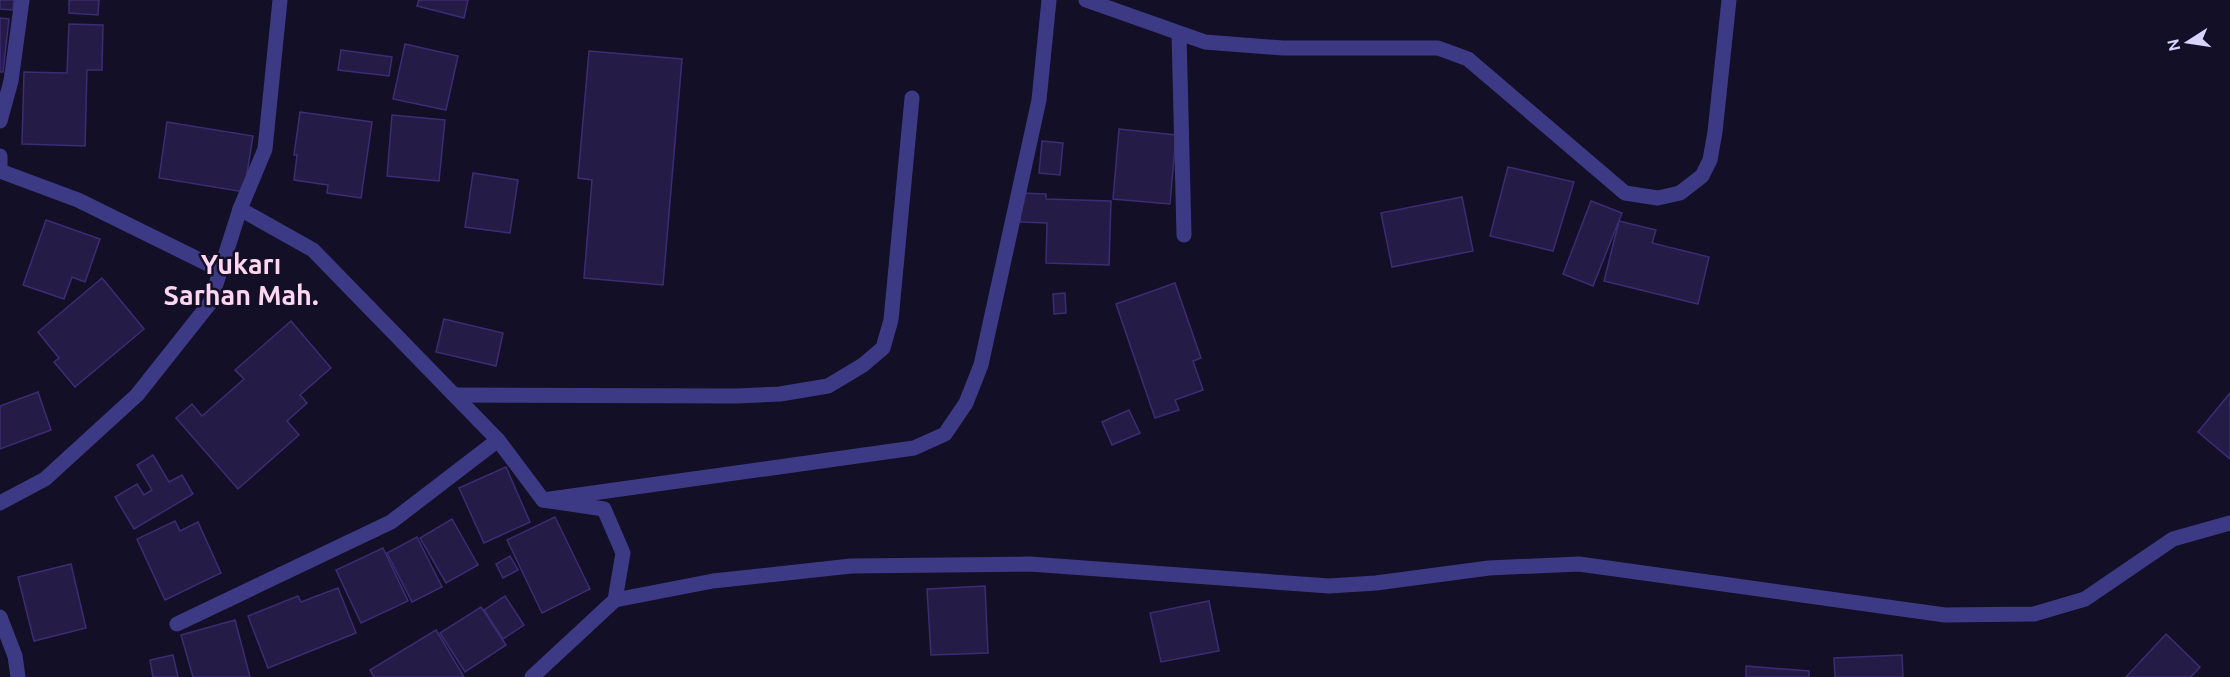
<svg xmlns="http://www.w3.org/2000/svg" width="2230" height="677" font-family="Ubuntu,sans-serif">
	<style>
		.building { fill: #241b47; stroke: #3b2d73; stroke-width: 1.5 }
		.lines { fill: none; stroke-linecap: round; stroke-linejoin: round }
		.service { stroke: #3d3a85; stroke-width: 15 }
		.minor { stroke: #3d3a85; stroke-width: 15 }
		.labels { text-anchor: middle; stroke-width: 5; stroke-linejoin: round; paint-order: stroke }
		.district-label { font-size: 27px; font-weight: bold; fill: #ffd6f0; stroke: #130f26 }
	</style>
	<rect width="100%" height="100%" fill="#130f26"/>
	<g class="building">
		<path d="M 0,0 L 14,0 L 13,10 L 0,9 Z"/>
		<path d="M 69,0 L 99,0 L 98,15 L 69,13 Z"/>
		<path d="M 419,0 L 468,0 L 464,18 L 417,6 Z"/>
		<path d="M 0,18 L 9,19 L 3,72 L 0,72 Z"/>
		<path d="M 69,24 L 103,25 L 102,70 L 87,70 L 85,146 L 22,144 L 24,72 L 67,73 Z"/>
		<path d="M 405,44 L 458,56 L 446,110 L 393,99 Z"/>
		<path d="M 341,50 L 392,57 L 389,76 L 338,70 Z"/>
		<path d="M 589,51 L 682,59 L 663,285 L 584,278 L 592,180 L 578,178 Z"/>
		<path d="M 300,112 L 372,122 L 361,198 L 327,193 L 328,185 L 294,180 L 297,155 L 294,155 Z"/>
		<path d="M 392,115 L 445,120 L 439,181 L 387,176 Z"/>
		<path d="M 167,122 L 253,136 L 244,192 L 159,178 Z"/>
		<path d="M 1119,129 L 1176,135 L 1170,204 L 1113,199 Z"/>
		<path d="M 1042,141 L 1063,143 L 1060,175 L 1039,173 Z"/>
		<path d="M 1508,167 L 1574,182 L 1553,251 L 1490,236 Z"/>
		<path d="M 473,173 L 518,180 L 510,233 L 465,227 Z"/>
		<path d="M 1021,193 L 1046,194 L 1046,199 L 1111,201 L 1109,265 L 1046,263 L 1047,223 L 1020,222 Z"/>
		<path d="M 1462,197 L 1473,251 L 1392,267 L 1381,213 Z"/>
		<path d="M 1591,201 L 1622,213 L 1593,286 L 1563,274 Z"/>
		<path d="M 46,220 L 100,239 L 85,282 L 72,277 L 64,299 L 23,285 Z"/>
		<path d="M 1619,221 L 1656,230 L 1652,243 L 1709,257 L 1698,304 L 1604,281 Z"/>
		<path d="M 102,278 L 144,329 L 75,387 L 54,362 L 59,358 L 38,332 Z"/>
		<path d="M 1175,283 L 1201,358 L 1193,361 L 1203,390 L 1175,400 L 1179,410 L 1155,418 L 1116,304 Z"/>
		<path d="M 1065,293 L 1066,313 L 1054,314 L 1053,294 Z"/>
		<path d="M 444,319 L 503,333 L 496,366 L 436,352 Z"/>
		<path d="M 291,321 L 331,368 L 300,395 L 307,403 L 287,421 L 299,435 L 238,489 L 176,418 L 192,404 L 202,416 L 244,379 L 235,370 Z"/>
		<path d="M 38,392 L 51,430 L 0,449 L 0,406 Z"/>
		<path d="M 2230,393 L 2230,459 L 2198,432 Z"/>
		<path d="M 1129,410 L 1140,433 L 1112,445 L 1102,422 Z"/>
		<path d="M 153,455 L 169,482 L 182,475 L 193,494 L 134,529 L 115,497 L 137,484 L 144,495 L 152,490 L 137,465 Z"/>
		<path d="M 506,467 L 530,522 L 484,543 L 459,488 Z"/>
		<path d="M 555,517 L 590,589 L 542,613 L 507,540 Z"/>
		<path d="M 452,519 L 478,565 L 446,583 L 420,538 Z"/>
		<path d="M 175,521 L 180,531 L 198,522 L 221,573 L 165,600 L 137,539 Z"/>
		<path d="M 417,537 L 442,587 L 412,602 L 387,553 Z"/>
		<path d="M 383,548 L 408,601 L 361,623 L 336,570 Z"/>
		<path d="M 510,556 L 518,570 L 503,578 L 496,564 Z"/>
		<path d="M 71,564 L 86,628 L 34,641 L 18,577 Z"/>
		<path d="M 985,586 L 988,653 L 931,655 L 927,589 Z"/>
		<path d="M 338,588 L 356,633 L 268,668 L 248,616 L 298,596 L 301,602 Z"/>
		<path d="M 505,596 L 524,625 L 503,639 L 484,610 Z"/>
		<path d="M 1209,601 L 1219,651 L 1161,662 L 1150,613 Z"/>
		<path d="M 481,607 L 506,645 L 465,672 L 440,633 Z"/>
		<path d="M 235,620 L 250,677 L 193,677 L 181,635 Z"/>
		<path d="M 436,630 L 464,677 L 374,677 L 370,670 Z"/>
		<path d="M 2166,634 L 2200,667 L 2191,677 L 2126,677 Z"/>
		<path d="M 173,655 L 178,677 L 153,677 L 150,660 Z"/>
		<path d="M 1902,655 L 1903,677 L 1835,677 L 1834,658 Z"/>
		<path d="M 1746,666 L 1809,671 L 1809,677 L 1746,677 Z"/>
	</g>
	<g class="lines">
		<path class="service" d="M 455,395 L 737,396 L 780,394 L 828,386 L 863,365 L 883,348 L 891,320 L 912,98"/>
		<g class="minor">
			<path d="M 1086,0 L 1205,42 L 1283,48 L 1438,48 L 1468,59 L 1625,193 L 1658,198 L 1680,193 L 1702,176 L 1710,160 L 1715,132 L 1729,0"/>
			<path d="M 1179,34 L 1184,235"/>
			<path d="M 0,121 L 11,81 L 22,0"/>
			<path d="M 0,156 L 0,171 L 78,200 L 220,270"/>
			<path d="M 240,209 L 313,250 L 498,440 L 543,500 L 604,509 L 623,553 L 615,600"/>
			<path d="M 543,500 L 914,448 L 945,434 L 966,403 L 981,365 L 1039,100 L 1049,0"/>
			<path d="M 0,503 L 45,479 L 137,395 L 210,303 L 240,209 L 265,149 L 280,0"/>
			<path d="M 0,617 L 15,656 L 18,677"/>
			<path d="M 177,624 L 391,522 L 498,440"/>
			<path d="M 532,677 L 615,600 L 713,581 L 851,566 L 1030,564 L 1329,586 L 1376,583 L 1489,568 L 1579,564 L 1945,615 L 2034,614 L 2085,599 L 2173,539 L 2230,523"/>
		</g>
	</g>
	<g class="labels">
		<g class="district-label">
			<text x="241" y="274">Yukarı<tspan x="241" dy="31">Sarhan Mah.</tspan></text>
		</g>
	</g>
	<g transform="translate(2188 42) rotate(258)" stroke="#130f26" stroke-width="4.5" paint-order="stroke">
	<path d="M0-4.5L10 22L0 15L-10 22Z" fill="#d9d4ff"/>
	<text y="-9" font-size="16" font-weight="bold" text-anchor="middle" fill="#d9d4ff">N</text>
	</g>
</svg>
